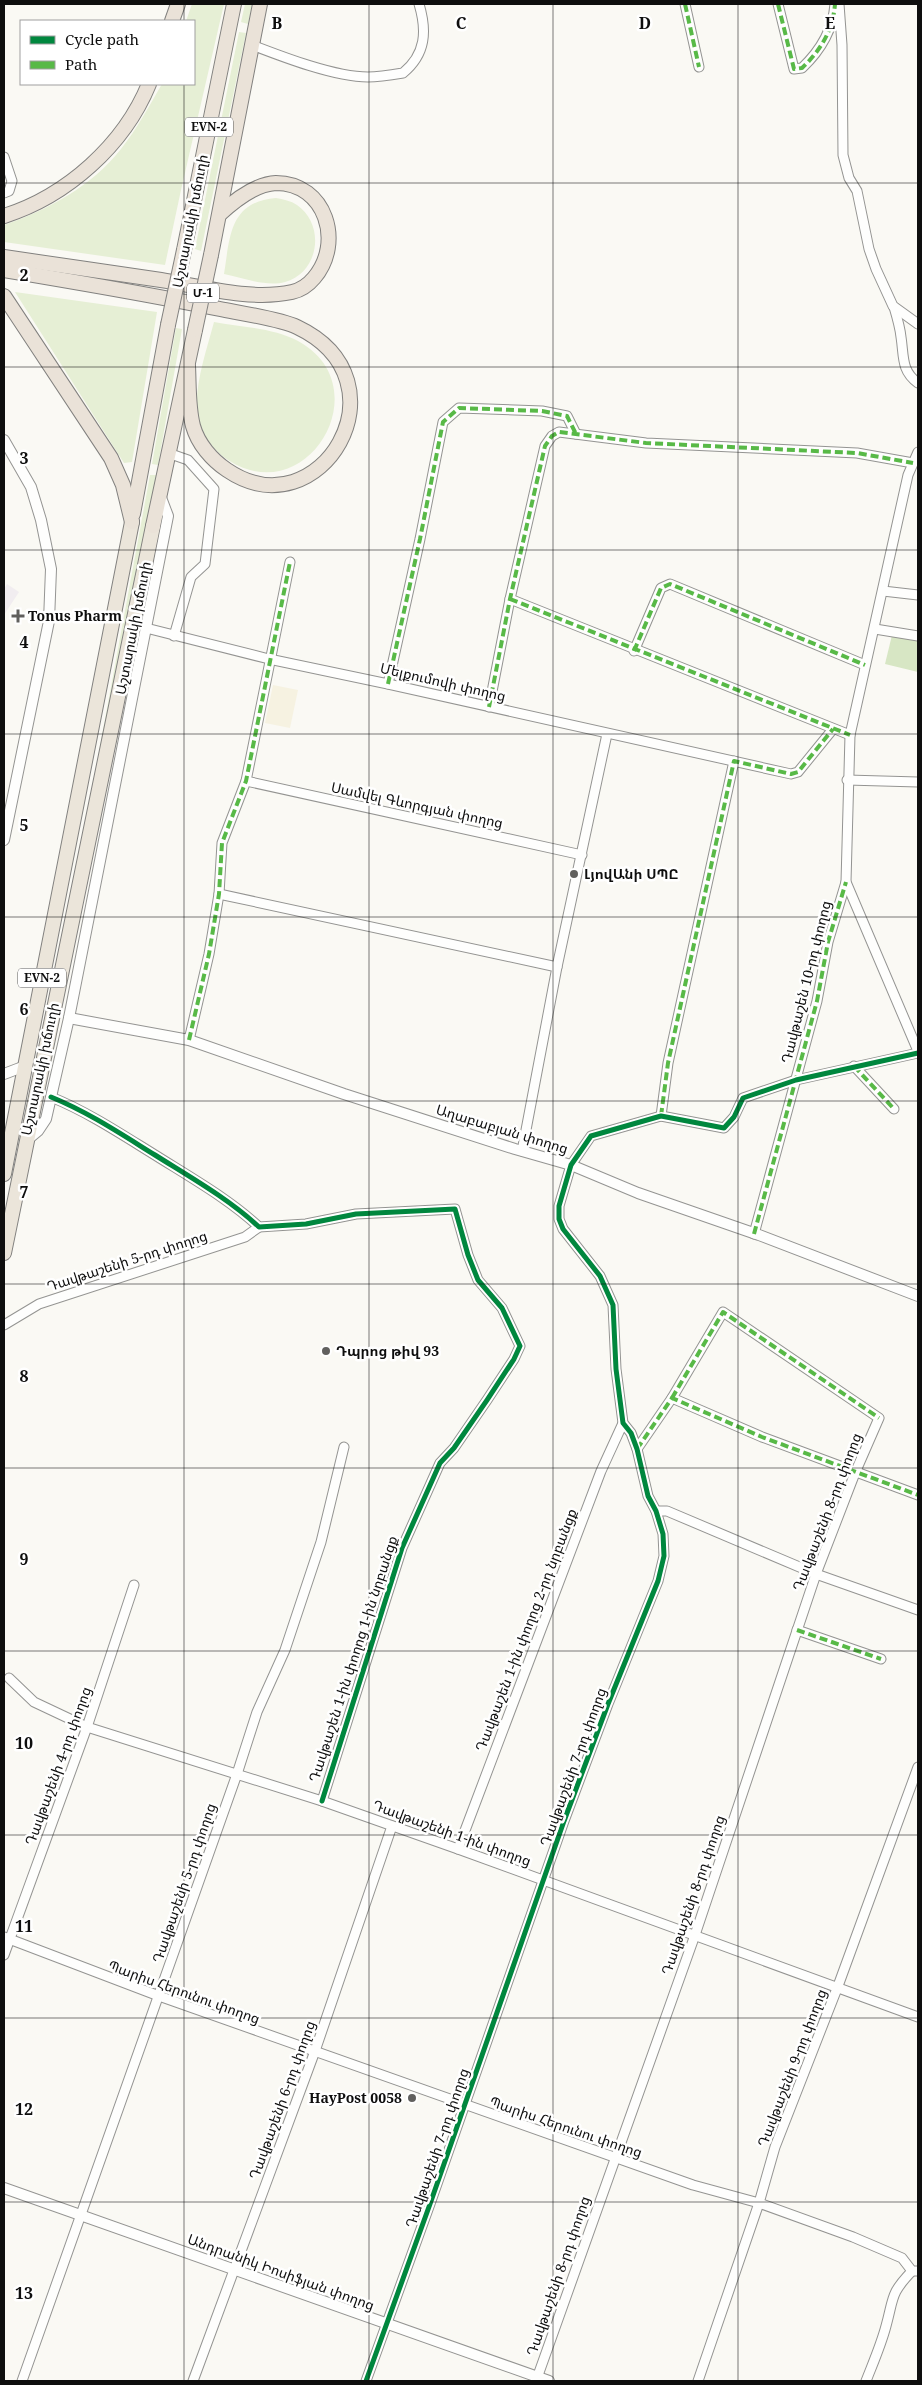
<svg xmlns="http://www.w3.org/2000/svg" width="922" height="2385" font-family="'Noto Serif','Noto Sans Armenian',serif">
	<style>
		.industrial { fill: #f1edf0 }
		.farmland { fill: #f6f2e1 }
		.green { fill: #e6efd5 }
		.forest { fill: #d7e6c4 }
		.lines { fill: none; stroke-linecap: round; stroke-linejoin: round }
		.minor-casing { stroke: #949492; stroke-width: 11 }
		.tertiary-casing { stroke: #949492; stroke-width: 12 }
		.primary-casing { stroke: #82817f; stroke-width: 16 }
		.trunk-casing { stroke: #82817f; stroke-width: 16 }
		.minor { stroke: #fefefd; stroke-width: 9 }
		.tertiary { stroke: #fefefd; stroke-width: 10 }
		.primary { stroke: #ebe5da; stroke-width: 14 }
		.trunk { stroke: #eae2d8; stroke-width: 14 }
		.trunk-bridge-casing { stroke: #82817f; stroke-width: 16; stroke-linecap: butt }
		.trunk-bridge { stroke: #eae2d8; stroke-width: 14 }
		.quiet { stroke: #58b947; stroke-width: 4; stroke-dasharray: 8 4; stroke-linecap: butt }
		.cycleway-casing { stroke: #fff; stroke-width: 8 }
		.cycleway { stroke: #00873e; stroke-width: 5 }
		.grid { fill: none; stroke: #0e0e0e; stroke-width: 1; stroke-opacity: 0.55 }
		.poi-dot { fill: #61605e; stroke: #fff; stroke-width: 2 }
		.labels { text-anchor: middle; stroke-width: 5; stroke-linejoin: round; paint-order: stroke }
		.shield { fill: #fff; stroke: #565656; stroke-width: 1 }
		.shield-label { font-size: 12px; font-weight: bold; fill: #0e0e0e }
		.street-label { font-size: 14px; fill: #0e0e0e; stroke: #fff }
		.poi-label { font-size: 14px; font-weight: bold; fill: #0e0e0e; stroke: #fff; text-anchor: start }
		.grid-label { font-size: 16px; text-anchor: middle; font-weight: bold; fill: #0e0e0e; stroke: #fff; stroke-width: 5; stroke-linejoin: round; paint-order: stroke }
	</style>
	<rect width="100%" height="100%" fill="#faf9f4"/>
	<path class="industrial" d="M 7,584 L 19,592 L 4,615 L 4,589 Z"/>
	<path class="farmland" d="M 273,685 L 298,690 L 290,728 L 265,723 Z"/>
	<g class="green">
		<path d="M 192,4 L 224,4 L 181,190 L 165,265 L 4,242 L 4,225 C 48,210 92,186 121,149 C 137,129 149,106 162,84 L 194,84 L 194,21 L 186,21 Z"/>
		<path d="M 245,4 L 252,4 L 248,24 L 241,22 Z"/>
		<path d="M 239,32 L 246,33 L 201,251 L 195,249 Z"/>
		<path d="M 276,198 C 283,199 291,201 297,205 C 326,225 319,273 285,282 C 266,287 243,278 224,274 C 230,237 229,202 276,198 Z"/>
		<path d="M 15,292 L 157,312 L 132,462 L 124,463 Z"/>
		<path d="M 214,322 C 241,327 274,328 298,341 C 381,386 308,512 228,460 C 211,449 199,430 197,410 C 195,382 207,349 214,322 Z"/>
		<path d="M 176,328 L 182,329 L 158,465 L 152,464 Z"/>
		<path d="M 150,475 L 157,475 L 138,580 L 96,768 Z"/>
	</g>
	<path class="forest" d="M 892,635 L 918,641 L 918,672 L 885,664 Z"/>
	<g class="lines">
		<g class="minor-casing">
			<g id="minor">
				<path d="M 685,4 L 699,67"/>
				<path d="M 778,4 L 794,69 L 802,68 C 821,50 833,30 835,4"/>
				<path d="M 839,4 L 842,45 L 843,155 L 849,178 L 857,191 L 869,249 L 876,269 L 893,306 L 918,324"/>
				<path d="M 252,45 C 283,57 335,77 368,77 C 379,77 391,75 403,73 C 426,54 427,31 419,4"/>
				<path d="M 4,157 L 12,181 L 9,191 L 4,193"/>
				<path d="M 894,307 C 897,317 900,327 901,337 C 904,356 901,371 918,383"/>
				<path d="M 918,452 L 908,475 L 850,735 L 846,882 L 918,1051"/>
				<path d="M 168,453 L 188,460 L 214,489 L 205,564 L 191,577 L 174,636"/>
				<path d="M 883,591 L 918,595"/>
				<path d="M 510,599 L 850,735"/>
				<path d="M 146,628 L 269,659 L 388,684 L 791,774 L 798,772 L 833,729"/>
				<path d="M 875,629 L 918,636"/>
				<path d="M 634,651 L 661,588 L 670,584 L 865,665"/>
				<path d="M 388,684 L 420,539 L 443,422 L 459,408 L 542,411 L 567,416 L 576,434"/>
				<path d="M 489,707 L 510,599 L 545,446 L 552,436 L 559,432 L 646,443 L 857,453 L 913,463"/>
				<path d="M 847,780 L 918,782"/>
				<path d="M 246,781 L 582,855"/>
				<path d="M 219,894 L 557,967"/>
				<path d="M 189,1040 L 209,954 L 219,894 L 222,843 L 246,781 L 290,562"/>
				<path d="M 854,1066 L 894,1109"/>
				<path d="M 51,1097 C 88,1112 121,1134 155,1155 C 190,1177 229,1199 259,1227 L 306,1224 L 356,1214 L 455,1209 L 468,1255 L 478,1280 L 502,1308 L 520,1346 L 514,1359 L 487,1400 L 454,1448 L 440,1463 L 402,1548 L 322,1801"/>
				<path d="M 661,1116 L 668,1063 L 734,761"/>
				<path d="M 522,1151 L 557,967 L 607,734"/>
				<path d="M 754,1234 L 817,1001 L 828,942 L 846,882"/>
				<path d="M 4,1325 L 39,1304 L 245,1237 L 259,1227"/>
				<path d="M 637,1449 L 672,1398 L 762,1437 L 918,1495"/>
				<path d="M 656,1511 L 667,1511 L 816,1574 L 918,1610"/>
				<path d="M 797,1630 L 881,1659"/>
				<path d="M 9,1678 L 34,1702 L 87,1727 L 322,1801 L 458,1849 L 918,2017"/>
				<path d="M 458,1849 L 601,1471 L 623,1423"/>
				<path d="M 4,1937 L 159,1996 L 693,2185 L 759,2203 L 853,2237 L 902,2258 L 912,2271 L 918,2271"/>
				<path d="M 4,1955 L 87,1727 L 134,1585"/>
				<path d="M 22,2381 L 237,1774 L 257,1712 L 285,1650 L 321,1542 L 344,1447"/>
				<path d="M 193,2381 L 315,2051 L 392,1826"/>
				<path d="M 366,2381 L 430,2204 L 564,1821 L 608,1704 L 658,1581 L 664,1556 L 663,1534 L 656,1511 L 648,1496 L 637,1449 L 631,1433 L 623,1423 L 616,1369 L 613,1305 L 600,1276 L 563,1229 L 559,1219 L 559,1206 L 571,1165 L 591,1136 L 661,1116 L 724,1128 L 734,1117 L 743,1098 L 796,1080 L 918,1053"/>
				<path d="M 536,2381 L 695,1935 L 816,1574 L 855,1473 L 879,1418 L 723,1312 L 672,1398"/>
				<path d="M 698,2381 L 759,2203 L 775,2147 L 838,1986 L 918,1767"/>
				<path d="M 866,2381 C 873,2363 881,2345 886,2326 C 894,2297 890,2294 912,2271"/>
			</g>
		</g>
		<g class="tertiary-casing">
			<g id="tertiary">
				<path d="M 4,440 L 31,487 L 41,520 L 51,569 L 49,621 L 4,840"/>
				<path d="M 69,1018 L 189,1040 L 344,1094 L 515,1149 L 571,1165 L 638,1193 L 759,1235 L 918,1296"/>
				<path d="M 4,1074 L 25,1066"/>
				<path d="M 26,1141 L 38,1131 L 46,1119 L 69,1018 L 168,516 L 160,495"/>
				<path d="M 4,2188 L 549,2381"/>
			</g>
		</g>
		<g class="primary-casing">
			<g id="primary">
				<path d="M 4,1174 L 132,522"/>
				<path d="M 4,1253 L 153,526"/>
			</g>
		</g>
		<g class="trunk-casing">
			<g id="trunk">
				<path d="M 172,21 L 178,4"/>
				<path d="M 4,216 C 67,196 124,145 149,84"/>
				<path d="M 184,250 L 234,4"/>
				<path d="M 211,255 L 260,4"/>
				<path d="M 4,257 C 56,265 109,272 161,280 C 203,287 250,301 292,292 C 301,290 309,284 314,278 C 344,243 326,183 276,183 C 255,184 235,200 220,214"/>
				<path d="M 4,270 C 76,282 148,294 220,309 C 240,313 280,319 297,327 C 411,381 320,533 227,470 C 212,460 198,444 193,426 C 188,407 189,385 188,366"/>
				<path d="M 4,296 L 111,458 L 123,485 L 132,522"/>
				<path d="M 133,514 L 168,325"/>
				<path d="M 153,526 L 195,330"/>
			</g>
		</g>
		<use href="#minor" class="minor"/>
		<use href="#tertiary" class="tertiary"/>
		<use href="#primary" class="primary"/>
		<use href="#trunk" class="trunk"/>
		<g class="trunk-bridge-casing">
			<g id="trunk-bridge">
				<path d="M 168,325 L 184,250"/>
				<path d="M 195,330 L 211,255"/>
			</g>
		</g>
		<use href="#trunk-bridge" class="trunk-bridge"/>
		<g class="quiet">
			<path d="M 685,4 L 699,67"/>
			<path d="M 778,4 L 794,69 L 802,68 C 821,50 833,30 835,4"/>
			<path d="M 510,599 L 850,735"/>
			<path d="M 634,651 L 661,588 L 670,584 L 865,665"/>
			<path d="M 388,684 L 420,539 L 443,422 L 459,408 L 542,411 L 567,416 L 576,434"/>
			<path d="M 489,707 L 510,599 L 545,446 L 552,436 L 559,432 L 646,443 L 857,453 L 913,463"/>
			<path d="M 189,1040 L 209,954 L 219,894 L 222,843 L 246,781 L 290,562"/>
			<path d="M 854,1066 L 894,1109"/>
			<path d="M 661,1116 L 668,1063 L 734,761 L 791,774 L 798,772 L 833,729"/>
			<path d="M 754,1234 L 817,1001 L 828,942 L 846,882"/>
			<path d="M 672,1398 L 723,1312 L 879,1418"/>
			<path d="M 637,1449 L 672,1398 L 762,1437 L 918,1495"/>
			<path d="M 797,1630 L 881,1659"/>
		</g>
		<g class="cycleway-casing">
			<g id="cycleway">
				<path d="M 51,1097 C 88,1112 121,1134 155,1155 C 190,1177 229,1199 259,1227 L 306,1224 L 356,1214 L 455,1209 L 468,1255 L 478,1280 L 502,1308 L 520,1346 L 514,1359 L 487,1400 L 454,1448 L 440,1463 L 402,1548 L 322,1801"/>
				<path d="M 366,2381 L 430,2204 L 564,1821 L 608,1704 L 658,1581 L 664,1556 L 663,1534 L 656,1511 L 648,1496 L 637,1449 L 631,1433 L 623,1423 L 616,1369 L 613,1305 L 600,1276 L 563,1229 L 559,1219 L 559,1206 L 571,1165 L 591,1136 L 661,1116 L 724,1128 L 734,1117 L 743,1098 L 796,1080 L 918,1053"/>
			</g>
		</g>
		<use href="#cycleway" class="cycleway"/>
	</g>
	<path class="grid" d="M 184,4 L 184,21M 369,4 L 369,2381M 553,4 L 553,2381M 738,4 L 738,2381M 184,84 L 184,2381M 4,183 L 918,183M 4,367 L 918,367M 4,550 L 918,550M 4,734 L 918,734M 4,917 L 918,917M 4,1101 L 918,1101M 4,1284 L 918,1284M 4,1468 L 918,1468M 4,1651 L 918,1651M 4,1835 L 918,1835M 4,2018 L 918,2018M 4,2202 L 918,2202"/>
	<g class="poi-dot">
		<path d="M15.5 608.5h5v5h5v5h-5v5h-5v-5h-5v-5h5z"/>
		<circle cx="574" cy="874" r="5"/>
		<circle cx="326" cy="1351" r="5"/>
		<circle cx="412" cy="2098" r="5"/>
	</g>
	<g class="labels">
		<g class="shield">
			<rect x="185" y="117.5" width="48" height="19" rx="4"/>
			<rect x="187" y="283.5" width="32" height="19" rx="4"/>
			<rect x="18" y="968.5" width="48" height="19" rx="4"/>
		</g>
		<g class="shield-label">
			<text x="209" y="131">EVN-2</text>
			<text x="203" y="297">Մ-1</text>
			<text x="42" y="982">EVN-2</text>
		</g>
		<g class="street-label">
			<text transform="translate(190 221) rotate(-79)" y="5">Աշտարակի խճուղի</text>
			<text transform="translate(133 628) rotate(-79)" y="5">Աշտարակի խճուղի</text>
			<text transform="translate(443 682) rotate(13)" y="5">Մելքումովի փողոց</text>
			<text transform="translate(417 805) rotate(12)" y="5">Սամվել Գևորգյան փողոց</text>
			<text transform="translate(806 982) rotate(-76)" y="5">Դավթաշեն 10-րդ փողոց</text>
			<text transform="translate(40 1069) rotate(-78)" y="5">Աշտարակի խճուղի</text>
			<text transform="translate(502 1129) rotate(17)" y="5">Աղաբաբյան փողոց</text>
			<text transform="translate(127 1261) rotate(-18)" y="5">Դավթաշենի 5-րդ փողոց</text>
			<text transform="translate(827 1512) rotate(-69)" y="5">Դավթաշենի 8-րդ փողոց</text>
			<text transform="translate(526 1630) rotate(-69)" y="5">Դավթաշեն 1-ին փողոց 2-րդ նրբանցք</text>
			<text transform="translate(353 1659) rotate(-72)" y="5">Դավթաշեն 1-ին փողոց 1-ին նրբանցք</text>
			<text transform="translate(58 1766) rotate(-70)" y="5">Դավթաշենի 4-րդ փողոց</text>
			<text transform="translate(573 1767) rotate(-70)" y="5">Դավթաշենի 7-րդ փողոց</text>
			<text transform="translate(452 1833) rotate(20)" y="5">Դավթաշենի 1-ին փողոց</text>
			<text transform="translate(184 1883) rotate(-71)" y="5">Դավթաշենի 5-րդ փողոց</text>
			<text transform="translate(693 1895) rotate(-71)" y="5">Դավթաշենի 8-րդ փողոց</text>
			<text transform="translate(184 1992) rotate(20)" y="5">Պարիս Հերունու փողոց</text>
			<text transform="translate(792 2068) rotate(-69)" y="5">Դավթաշենի 9-րդ փողոց</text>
			<text transform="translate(282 2100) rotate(-70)" y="5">Դավթաշենի 6-րդ փողոց</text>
			<text transform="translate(566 2127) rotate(19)" y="5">Պարիս Հերունու փողոց</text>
			<text transform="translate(437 2148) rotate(-71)" y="5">Դավթաշենի 7-րդ փողոց</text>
			<text transform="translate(281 2272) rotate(20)" y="5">Անդրանիկ Իոսիֆյան փողոց</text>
			<text transform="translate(558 2276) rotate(-71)" y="5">Դավթաշենի 8-րդ փողոց</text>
		</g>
		<g class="poi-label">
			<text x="28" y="621">Tonus Pharm</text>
			<text x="584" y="879">ԼյովԱնի ՍՊԸ</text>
			<text x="336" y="1356">Դպրոց թիվ 93</text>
			<text x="402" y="2103" text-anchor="end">HayPost 0058</text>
		</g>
	</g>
	<g class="grid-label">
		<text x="277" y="29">B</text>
		<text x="461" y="29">C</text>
		<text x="645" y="29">D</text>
		<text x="830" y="29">E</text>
		<text x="24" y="281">2</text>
		<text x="24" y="464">3</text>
		<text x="24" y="648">4</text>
		<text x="24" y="831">5</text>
		<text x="24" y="1015">6</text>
		<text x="24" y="1198">7</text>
		<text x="24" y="1382">8</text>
		<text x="24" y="1565">9</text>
		<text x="24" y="1749">10</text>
		<text x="24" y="1932">11</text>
		<text x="24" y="2115">12</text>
		<text x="24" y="2299">13</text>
	</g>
	<rect width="922" height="2385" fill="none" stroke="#0e0e0e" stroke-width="10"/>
	<rect x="20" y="20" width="175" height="65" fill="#ffffff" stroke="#9f9f9f"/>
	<rect x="30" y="36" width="25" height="8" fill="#00873e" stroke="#9f9f9f"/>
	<text x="65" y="45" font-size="15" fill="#0e0e0e">Cycle path</text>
	<rect x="30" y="61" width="25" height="8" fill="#58b947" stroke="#9f9f9f"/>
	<text x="65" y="70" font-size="15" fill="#0e0e0e">Path</text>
</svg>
